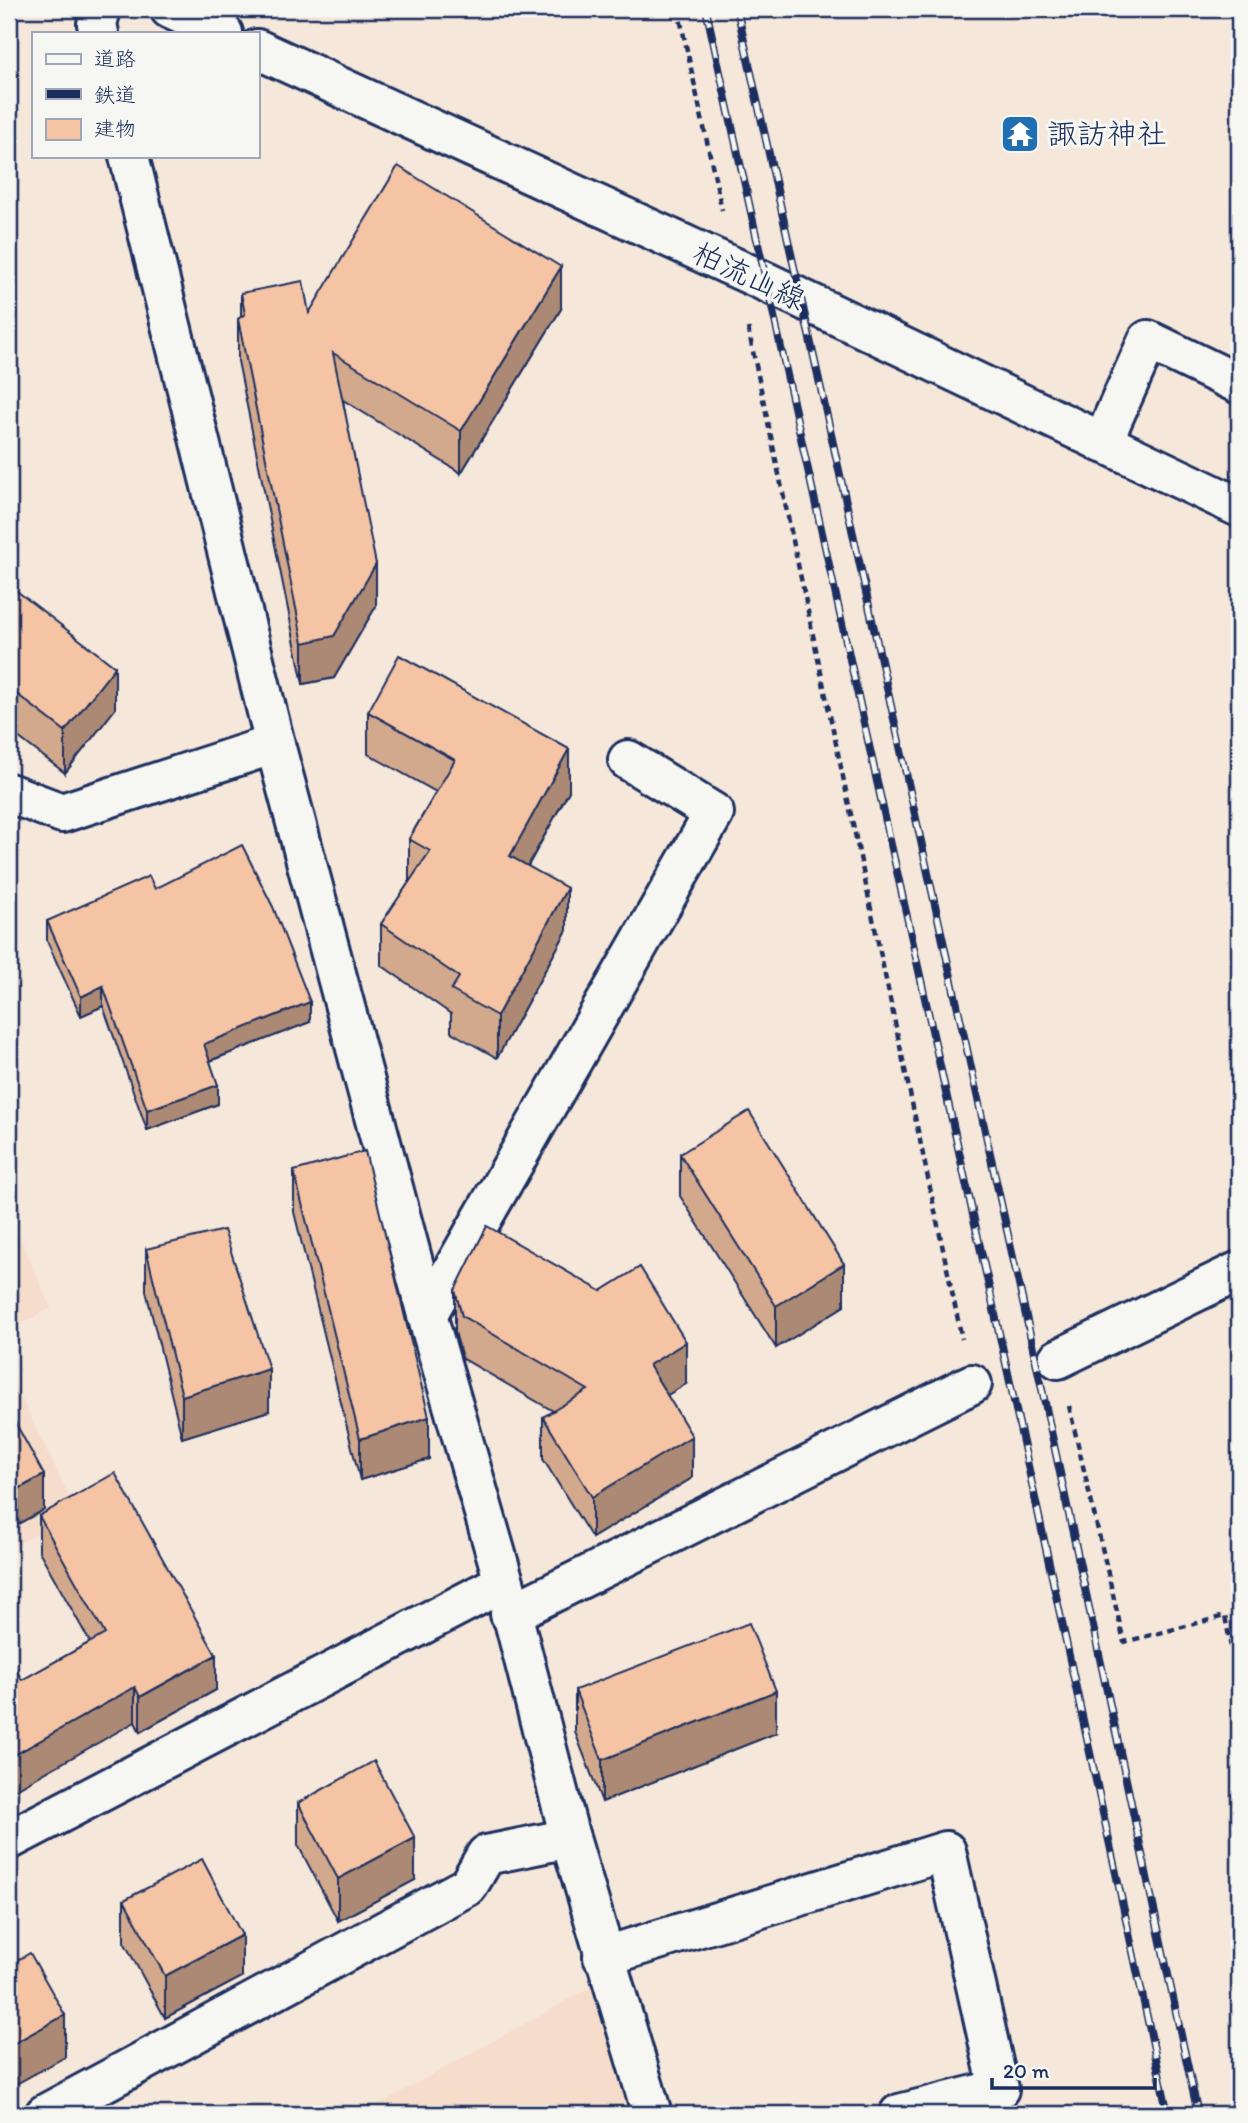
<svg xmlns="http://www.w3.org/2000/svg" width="1248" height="2123" font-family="Itim,'Klee One',sans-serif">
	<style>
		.built { fill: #f6dccb }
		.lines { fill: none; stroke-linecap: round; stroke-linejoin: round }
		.minor-casing { stroke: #1b2f5e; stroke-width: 44 }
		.major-casing { stroke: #1b2f5e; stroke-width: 44 }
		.path { stroke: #1b2f5e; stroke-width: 4.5; stroke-dasharray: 7 5; stroke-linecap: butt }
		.minor { stroke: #f6f6f2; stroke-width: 38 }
		.major { stroke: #f6f6f2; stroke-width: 38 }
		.rail-casing { stroke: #1b2f5e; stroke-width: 8 }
		.rail { stroke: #f6f6f2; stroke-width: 5; stroke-dasharray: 16; stroke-linecap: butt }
		.wall { fill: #d3a98e; stroke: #1b2f5e; stroke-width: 2 }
		.shaded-wall { fill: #ac8974; stroke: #1b2f5e; stroke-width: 2 }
		.building { fill: #f5c4a5; stroke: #1b2f5e; stroke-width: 2 }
		.labels { text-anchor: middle; stroke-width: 6; stroke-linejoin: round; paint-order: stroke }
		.poi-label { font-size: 30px; fill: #1b2f5e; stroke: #f6f6f2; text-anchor: start }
		.street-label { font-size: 30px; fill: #1b2f5e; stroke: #f6f6f2 }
	</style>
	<rect width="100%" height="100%" fill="#f6e7db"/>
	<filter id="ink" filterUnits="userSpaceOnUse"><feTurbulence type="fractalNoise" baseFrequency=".0143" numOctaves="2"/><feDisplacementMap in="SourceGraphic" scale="14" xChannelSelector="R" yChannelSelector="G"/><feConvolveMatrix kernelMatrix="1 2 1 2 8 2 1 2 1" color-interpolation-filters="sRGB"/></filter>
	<g filter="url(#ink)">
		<g class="built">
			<path d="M 9,1212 L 51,1308 L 9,1331 Z"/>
			<path d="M 9,1373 L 77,1512 L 9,1549 Z"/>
			<path d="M 591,1987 L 630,2114 L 361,2114 Z"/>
		</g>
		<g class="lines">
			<g class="minor-casing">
				<g id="minor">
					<path d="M 99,33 L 97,24 L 101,9"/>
					<path d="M 129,156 L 275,744 L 427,1315 L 504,1582 L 570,1838 L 652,2114"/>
					<path d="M 1102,443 L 1148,340 L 1239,384"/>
					<path d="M 9,793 L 62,813 L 275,744"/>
					<path d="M 427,1315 L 714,813 L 628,760"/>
					<path d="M 1058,1359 L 1239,1271"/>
					<path d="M 510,1614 L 972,1384"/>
					<path d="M 9,1840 L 504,1582"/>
					<path d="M 603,1957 L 946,1851 L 999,2089 L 899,2114"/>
					<path d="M 45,2114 L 468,1886 L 486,1855 L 570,1838"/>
				</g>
			</g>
			<g class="major-casing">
				<g id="major">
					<path d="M 170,9 L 223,33"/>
					<path d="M 257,49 L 764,281 L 1239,507"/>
				</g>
			</g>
			<g class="path">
				<path d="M 678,9 L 722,210"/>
				<path d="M 748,328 L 962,1339"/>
				<path d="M 1069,1406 L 1124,1642 L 1225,1616 L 1239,1689"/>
			</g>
			<use href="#minor" class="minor"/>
			<use href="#major" class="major"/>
			<g class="rail-casing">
				<g id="rail">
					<path d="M 706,9 L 1008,1373 L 1168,2114"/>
					<path d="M 737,9 L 1037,1366 L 1198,2114"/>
				</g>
			</g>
			<use href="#rail" class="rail"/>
		</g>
		<g class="wall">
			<path d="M 241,293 L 309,313 L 561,309 L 461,473 L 343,400 L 376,606 L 334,678 L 303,684 L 238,361 L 238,319 L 241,317 Z"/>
			<path d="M 9,585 L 115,709 L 65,773 L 9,730 Z"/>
			<path d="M 368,712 L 569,791 L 528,866 L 567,930 L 497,1058 L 451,1032 L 451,1014 L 381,965 L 381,924 L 410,881 L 409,881 L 409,839 L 436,792 L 368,754 Z"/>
			<path d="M 155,889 L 310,1022 L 210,1061 L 218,1104 L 147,1130 L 103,1006 L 81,1016 L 47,941 L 47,921 Z"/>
			<path d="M 680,1154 L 844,1306 L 776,1348 L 680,1196 Z"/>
			<path d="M 294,1171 L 429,1459 L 360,1480 L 294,1212 Z"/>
			<path d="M 146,1249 L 269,1411 L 182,1438 L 146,1291 Z"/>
			<path d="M 455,1290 L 686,1384 L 667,1395 L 692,1478 L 592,1538 L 543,1459 L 543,1417 L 553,1411 L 462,1358 L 455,1332 Z"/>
			<path d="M 39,1516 L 216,1690 L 140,1732 L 135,1722 L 22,1680 L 90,1642 L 39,1551 Z"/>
			<path d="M 575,1690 L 776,1733 L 602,1802 L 575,1732 Z"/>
			<path d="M 298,1803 L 415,1880 L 338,1921 L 298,1845 Z"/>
			<path d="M 124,1900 L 242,1977 L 165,2018 L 124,1942 Z"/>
		</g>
		<g class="shaded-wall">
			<path d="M 561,267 L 561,309 L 461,473 L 461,431 Z"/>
			<path d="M 376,564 L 376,606 L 334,678 L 303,684 L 303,643 Z"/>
			<path d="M 115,667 L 115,709 L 65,773 L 65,731 Z"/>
			<path d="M 569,749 L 569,791 L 510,898 L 510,856 Z"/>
			<path d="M 567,888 L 567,930 L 497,1058 L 497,1016 Z"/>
			<path d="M 103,986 L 103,1006 L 81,1016 L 81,997 Z"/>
			<path d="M 310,1002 L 310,1022 L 204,1063 L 204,1044 Z"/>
			<path d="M 218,1085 L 218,1104 L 147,1130 L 147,1110 Z"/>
			<path d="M 844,1264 L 844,1306 L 776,1348 L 776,1306 Z"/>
			<path d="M 686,1342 L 686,1384 L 649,1406 L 649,1365 Z"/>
			<path d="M 269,1369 L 269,1411 L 182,1438 L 182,1396 Z"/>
			<path d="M 429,1417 L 429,1459 L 360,1480 L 360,1439 Z"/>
			<path d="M 692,1436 L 692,1478 L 592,1538 L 592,1497 Z"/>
			<path d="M 44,1475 L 44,1510 L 9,1529 L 9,1494 Z"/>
			<path d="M 216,1655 L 216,1690 L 140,1732 L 140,1697 Z"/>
			<path d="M 135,1687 L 135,1722 L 9,1793 L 9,1758 Z"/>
			<path d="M 776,1691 L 776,1733 L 602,1802 L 602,1760 Z"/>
			<path d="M 415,1838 L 415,1880 L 338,1921 L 338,1879 Z"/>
			<path d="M 242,1935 L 242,1977 L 165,2018 L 165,1976 Z"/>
			<path d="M 65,2015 L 65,2057 L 9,2088 L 9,2046 Z"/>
		</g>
		<g class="building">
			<path d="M 398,166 L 561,267 L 461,431 L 333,353 L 376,564 L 334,636 L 303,643 L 238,319 L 245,314 L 241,293 L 303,281 L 309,313 Z"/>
			<path d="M 9,585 L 115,667 L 65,731 L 9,688 Z"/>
			<path d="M 399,655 L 569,749 L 510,856 L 567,888 L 497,1016 L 451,990 L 459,977 L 381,924 L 430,851 L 409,839 L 455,760 L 368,712 Z"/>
			<path d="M 242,845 L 273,907 L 310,1002 L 204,1044 L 218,1085 L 147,1110 L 103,986 L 81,997 L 47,921 L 149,876 L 155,889 Z"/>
			<path d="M 749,1111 L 844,1264 L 776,1306 L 680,1154 Z"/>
			<path d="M 365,1151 L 429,1417 L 360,1439 L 294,1171 Z"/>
			<path d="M 487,1226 L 601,1291 L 640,1267 L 686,1342 L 649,1365 L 692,1436 L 592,1497 L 543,1417 L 588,1390 L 462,1316 L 455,1290 Z"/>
			<path d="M 224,1230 L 269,1369 L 182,1396 L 146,1249 Z"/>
			<path d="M 9,1411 L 44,1475 L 9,1494 Z"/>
			<path d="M 115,1473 L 216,1655 L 140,1697 L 135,1687 L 9,1758 L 9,1657 L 22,1680 L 105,1634 L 39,1516 Z"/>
			<path d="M 749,1623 L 776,1691 L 602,1760 L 575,1690 Z"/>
			<path d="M 374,1761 L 415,1838 L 338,1879 L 298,1803 Z"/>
			<path d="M 202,1859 L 242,1935 L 165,1976 L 124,1900 Z"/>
			<path d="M 30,1953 L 65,2015 L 9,2046 L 9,1965 Z"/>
		</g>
	</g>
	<defs>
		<g id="temple-square" transform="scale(2.0125)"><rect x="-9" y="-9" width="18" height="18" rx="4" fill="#1f6fb2" stroke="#f6f6f2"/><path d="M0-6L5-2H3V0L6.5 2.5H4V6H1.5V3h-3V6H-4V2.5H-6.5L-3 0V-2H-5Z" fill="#fff"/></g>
	</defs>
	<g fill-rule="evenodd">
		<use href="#temple-square" x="1020" y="134"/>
	</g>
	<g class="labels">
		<g class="poi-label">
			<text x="1047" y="144">諏訪神社</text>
		</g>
		<g class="street-label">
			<text transform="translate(749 276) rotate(25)" y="10">柏流山線</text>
		</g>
	</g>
	<rect width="1248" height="2123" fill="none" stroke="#f6f6f2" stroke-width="35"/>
	<rect x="18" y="18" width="1213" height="2088" fill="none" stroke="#1b2f5e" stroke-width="2.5" filter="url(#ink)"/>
	<rect x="32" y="32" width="228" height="126" fill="#f6f6f2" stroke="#9ea6b7" stroke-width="2"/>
	<rect x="46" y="54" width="35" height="10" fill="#f6f6f2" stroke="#9ea6b7" stroke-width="2"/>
	<text x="94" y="66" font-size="21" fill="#1b2f5e">道路</text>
	<rect x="46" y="89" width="35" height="10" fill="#1b2f5e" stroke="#9ea6b7" stroke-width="2"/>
	<text x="94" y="102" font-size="21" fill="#1b2f5e">鉄道</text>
	<rect x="46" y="119" width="35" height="21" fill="#f5c4a5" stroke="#9ea6b7" stroke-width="2"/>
	<text x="94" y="136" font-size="21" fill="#1b2f5e">建物</text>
	<path d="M992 2078v10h163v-10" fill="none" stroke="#1b2f5e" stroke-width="3.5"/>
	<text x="1003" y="2078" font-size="21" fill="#1b2f5e" stroke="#f6f6f2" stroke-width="5" paint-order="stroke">20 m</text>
</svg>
